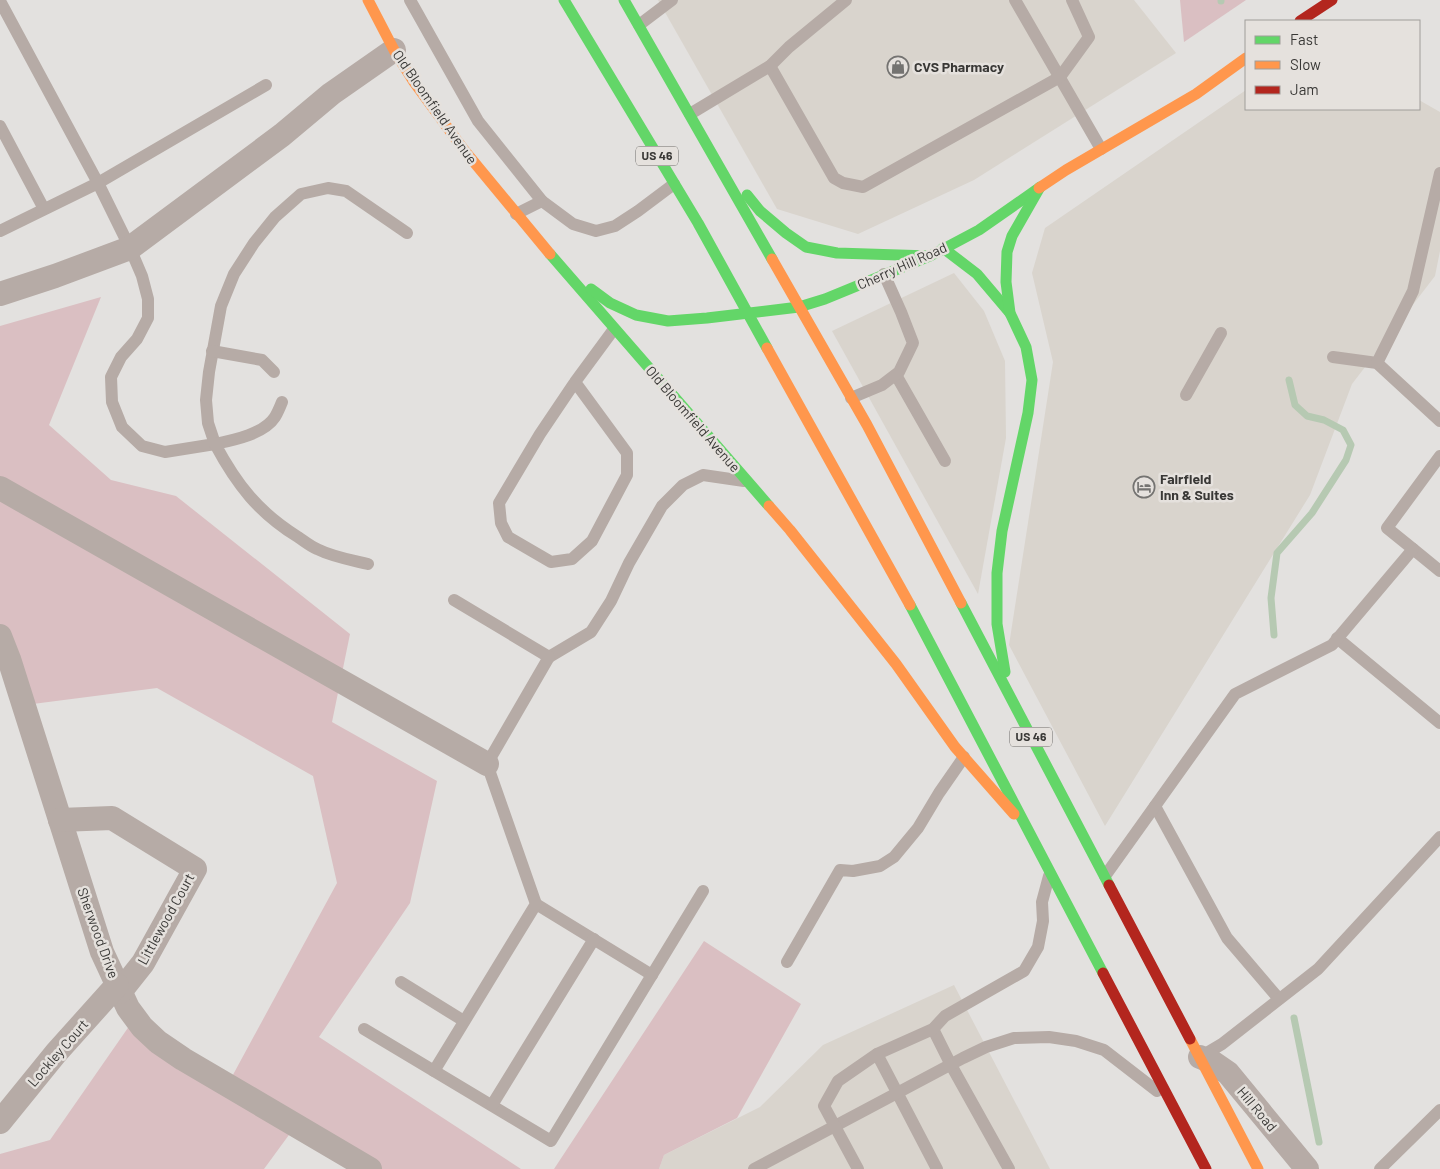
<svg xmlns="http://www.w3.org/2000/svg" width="1440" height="1169" font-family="Barlow,sans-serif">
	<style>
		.built { fill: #d9d4cd }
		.forest { fill: #dabfc2 }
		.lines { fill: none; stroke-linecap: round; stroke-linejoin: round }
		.stream { stroke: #b6c9b2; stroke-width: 7 }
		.lane { stroke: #b6aba6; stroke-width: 12 }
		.street { stroke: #b6aba6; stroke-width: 24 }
		.fast { stroke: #63d668; stroke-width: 11 }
		.slow { stroke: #ff974d; stroke-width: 11 }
		.jam { stroke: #b3261e; stroke-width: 11 }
		.labels { text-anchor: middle; stroke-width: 5; stroke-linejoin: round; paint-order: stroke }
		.shield { fill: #e5e1dd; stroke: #6d6b68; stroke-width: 1 }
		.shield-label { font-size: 12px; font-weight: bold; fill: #393836 }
		.poi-label { font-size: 14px; font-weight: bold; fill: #393836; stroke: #e5e1dd; text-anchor: start }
		.street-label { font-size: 14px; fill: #393836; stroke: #e5e1dd }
	</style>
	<rect width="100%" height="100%" fill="#e3e1df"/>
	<g class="built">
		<path d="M 658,0 L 1134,0 L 1176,53 L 974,180 L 858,234 L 777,209 Z"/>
		<path d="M 1246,90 L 1246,109 L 1419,109 L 1419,100 L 1440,112 L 1440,251 L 1435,276 L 1352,384 L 1310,495 L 1105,826 L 1009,645 L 1053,362 L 1032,273 L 1045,228 Z"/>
		<path d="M 954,273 L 984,311 L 1005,361 L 1006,438 L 978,594 L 832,331 Z"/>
		<path d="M 954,985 L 1050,1169 L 659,1169 L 664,1155 L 760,1107 L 823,1045 Z"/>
	</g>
	<g class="forest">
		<path d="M 1180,0 L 1246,0 L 1184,42 Z"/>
		<path d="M 101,297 L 49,425 L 111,480 L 176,496 L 350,634 L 332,722 L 437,781 L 410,903 L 319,1037 L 521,1169 L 361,1169 L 294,1128 L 264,1169 L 0,1169 L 0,1154 L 50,1140 L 132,1022 L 228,1084 L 337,883 L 313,776 L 157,688 L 25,705 L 0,654 L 0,326 Z"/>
		<path d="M 704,941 L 801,1004 L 737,1118 L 664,1155 L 659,1169 L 554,1169 Z"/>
	</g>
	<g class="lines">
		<g class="stream">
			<path d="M 1221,1 L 1221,0"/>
			<path d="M 1274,635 L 1271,598 L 1277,553 L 1312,513 L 1346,460 L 1351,445 L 1343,430 L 1324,420 L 1307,416 L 1295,405 L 1289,380"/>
			<path d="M 1294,1018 L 1319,1142"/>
		</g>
		<g class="lane">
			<path d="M 410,0 L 478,121 L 542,201"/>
			<path d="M 1015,0 L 1101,149"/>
			<path d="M 0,1 L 98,183 L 266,85"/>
			<path d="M 639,25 L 672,0"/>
			<path d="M 770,66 L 834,178 L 843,183 L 863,187 L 1060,77 L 1089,37 L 1072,0"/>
			<path d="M 690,114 L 770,66 L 789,47 L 846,0"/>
			<path d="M 0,126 L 44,209"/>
			<path d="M 516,214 L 542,201 L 573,224 L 596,231 L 615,226 L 638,211 L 674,184"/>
			<path d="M 0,231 L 98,183 L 130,248 L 142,276 L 148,299 L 148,318 L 137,339 L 121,357 L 111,377 L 112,402 L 122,427 L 142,446 L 165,452 L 215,444 L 208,423 L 206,400 L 209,372 L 221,306 L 234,274 L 254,243 L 275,217 L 301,194 L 328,188 L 346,191 L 407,233"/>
			<path d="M 212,351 L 262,360 L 274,372"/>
			<path d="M 1333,357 L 1377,363 L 1440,421"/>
			<path d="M 1377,363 L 1413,291 L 1440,173"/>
			<path d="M 896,375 L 945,461"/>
			<path d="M 575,382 L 627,453 L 627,475 L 592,541 L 572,559 L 551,562 L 508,537 L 501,523 L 499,503 L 540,434 L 575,382 L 614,329"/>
			<path d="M 1186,395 L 1221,333"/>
			<path d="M 851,398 L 882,385 L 899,372 L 913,343 L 901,312 L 884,274"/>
			<path d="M 282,402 C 280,407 278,412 275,417 C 264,434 234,440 215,444 C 237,485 258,512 298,537 C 304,541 310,546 317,549 C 333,557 351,560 368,564"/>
			<path d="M 1413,549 L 1440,571"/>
			<path d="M 1337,638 L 1440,723"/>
			<path d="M 549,657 L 591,632 L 611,601 L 629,563 L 662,506 L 683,485 L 703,475 L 744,481"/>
			<path d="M 1155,806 L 1227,938 L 1279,999"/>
			<path d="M 1105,876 L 1235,694 L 1332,645 L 1413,549 L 1387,528 L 1440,456"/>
			<path d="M 536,904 L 652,975"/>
			<path d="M 787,962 L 840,870 L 853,871 L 880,866 L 894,857 L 918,828 L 939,793 L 964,757"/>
			<path d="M 401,982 L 464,1021"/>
			<path d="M 364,1029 L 551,1141 L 703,891"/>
			<path d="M 933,1029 L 951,1065 L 1009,1169"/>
			<path d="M 877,1054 L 937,1169"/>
			<path d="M 1200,1057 L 1222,1044 L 1318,969 L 1440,837"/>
			<path d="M 434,1071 L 536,904 L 487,764 L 549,657 L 454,600"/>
			<path d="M 492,1105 L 594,939"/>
			<path d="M 754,1169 L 963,1058 L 986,1047 L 1014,1038 L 1049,1037 L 1076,1041 L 1104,1050 L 1157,1091"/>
			<path d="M 858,1169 L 824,1106 L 838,1081 L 877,1054 L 933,1029 L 945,1016 L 1024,971 L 1038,947 L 1043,921 L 1042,902 L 1049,876"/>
			<path d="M 1380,1169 L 1440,1110"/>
		</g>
		<g class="street">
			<path d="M 0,294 L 55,276 L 130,248 L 282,135 L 331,94 L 394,50"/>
			<path d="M 0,488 L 487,764"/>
			<path d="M 0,636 L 9,659 L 102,952 L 128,1008 L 142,1027 L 158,1042 L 183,1059 L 370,1169"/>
			<path d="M 60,820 L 112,818 L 195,869 L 143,963 L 120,992"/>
			<path d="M 1200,1057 L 1212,1062 L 1228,1073 L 1307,1169"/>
			<path d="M 0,1122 L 56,1053 L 117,985"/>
		</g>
		<g class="fast">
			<path d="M 564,0 L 698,223 L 767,348"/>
			<path d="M 624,0 L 772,259"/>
			<path d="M 747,195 L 760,211 L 786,233 L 806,247 L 837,253 L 930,256"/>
			<path d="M 943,248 L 977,274 L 1010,313"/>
			<path d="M 550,254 L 769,506"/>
			<path d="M 591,289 L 610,303 L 636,315 L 668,321 L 707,318 L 799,307 L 825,299 L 930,256 L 979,230 L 1039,188"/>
			<path d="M 961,603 L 1109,885"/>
			<path d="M 910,605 L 1103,973"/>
			<path d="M 1005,672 L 997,624 L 997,573 L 1002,531 L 1028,413 L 1032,380 L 1026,347 L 1010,313 L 1006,282 L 1007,252 L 1012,236 L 1040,187"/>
		</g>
		<g class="slow">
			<path d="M 368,0 L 394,50 L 414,82 L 464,150 L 550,254"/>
			<path d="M 1039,188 L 1066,170 L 1196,94 L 1246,58"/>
			<path d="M 772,259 L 867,425 L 961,603"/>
			<path d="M 767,348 L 910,605"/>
			<path d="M 769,506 L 790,530 L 896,664 L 955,747 L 1014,814"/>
			<path d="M 1190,1039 L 1258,1169"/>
		</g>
		<g class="jam">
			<path d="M 1300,21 L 1332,0"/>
			<path d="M 1109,885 L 1190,1039"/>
			<path d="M 1103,973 L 1206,1169"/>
		</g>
	</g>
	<defs>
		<g id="shop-ring" transform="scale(1.125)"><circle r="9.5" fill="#e5e1dd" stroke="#747371" stroke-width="1.5"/><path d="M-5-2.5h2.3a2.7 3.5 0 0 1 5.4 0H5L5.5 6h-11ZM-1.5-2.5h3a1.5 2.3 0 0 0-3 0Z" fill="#747371"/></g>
		<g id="hotel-ring" transform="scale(1.125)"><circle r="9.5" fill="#e5e1dd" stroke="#747371" stroke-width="1.5"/><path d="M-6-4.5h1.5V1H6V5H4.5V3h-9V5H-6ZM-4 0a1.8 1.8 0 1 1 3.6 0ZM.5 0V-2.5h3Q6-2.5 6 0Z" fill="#747371"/></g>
	</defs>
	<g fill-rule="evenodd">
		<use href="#shop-ring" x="898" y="67"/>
		<use href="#hotel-ring" x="1144" y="487"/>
	</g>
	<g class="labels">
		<g class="shield">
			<rect x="636" y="146.5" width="42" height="19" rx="4"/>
			<rect x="1010" y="727.5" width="42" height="19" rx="4"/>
		</g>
		<g class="shield-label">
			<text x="657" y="160">US 46</text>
			<text x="1031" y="741">US 46</text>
		</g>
		<g class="poi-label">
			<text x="914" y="72">CVS Pharmacy</text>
			<text x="1160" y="484">Fairfield<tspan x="1160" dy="16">Inn &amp; Suites</tspan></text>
		</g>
		<g class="street-label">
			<text transform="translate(435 107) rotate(55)" y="5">Old Bloomfield Avenue</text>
			<text transform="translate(902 266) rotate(-24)" y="5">Cherry Hill Road</text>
			<text transform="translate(693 419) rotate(49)" y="5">Old Bloomfield Avenue</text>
			<text transform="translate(166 919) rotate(-61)" y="5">Littlewood Court</text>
			<text transform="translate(98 933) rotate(70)" y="5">Sherwood Drive</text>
			<text transform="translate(58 1053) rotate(-49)" y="5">Lockley Court</text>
			<text transform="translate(1257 1109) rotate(50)" y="5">Hill Road</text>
		</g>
	</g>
	<rect x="1245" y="20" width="175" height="90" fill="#e5e1dd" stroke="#a09d9a"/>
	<rect x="1255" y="36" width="25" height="8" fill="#63d668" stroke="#a09d9a"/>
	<text x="1290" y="45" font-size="15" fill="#393836">Fast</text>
	<rect x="1255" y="61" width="25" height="8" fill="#ff974d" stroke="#a09d9a"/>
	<text x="1290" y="70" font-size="15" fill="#393836">Slow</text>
	<rect x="1255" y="86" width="25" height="8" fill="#b3261e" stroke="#a09d9a"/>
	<text x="1290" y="95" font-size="15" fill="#393836">Jam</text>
</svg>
